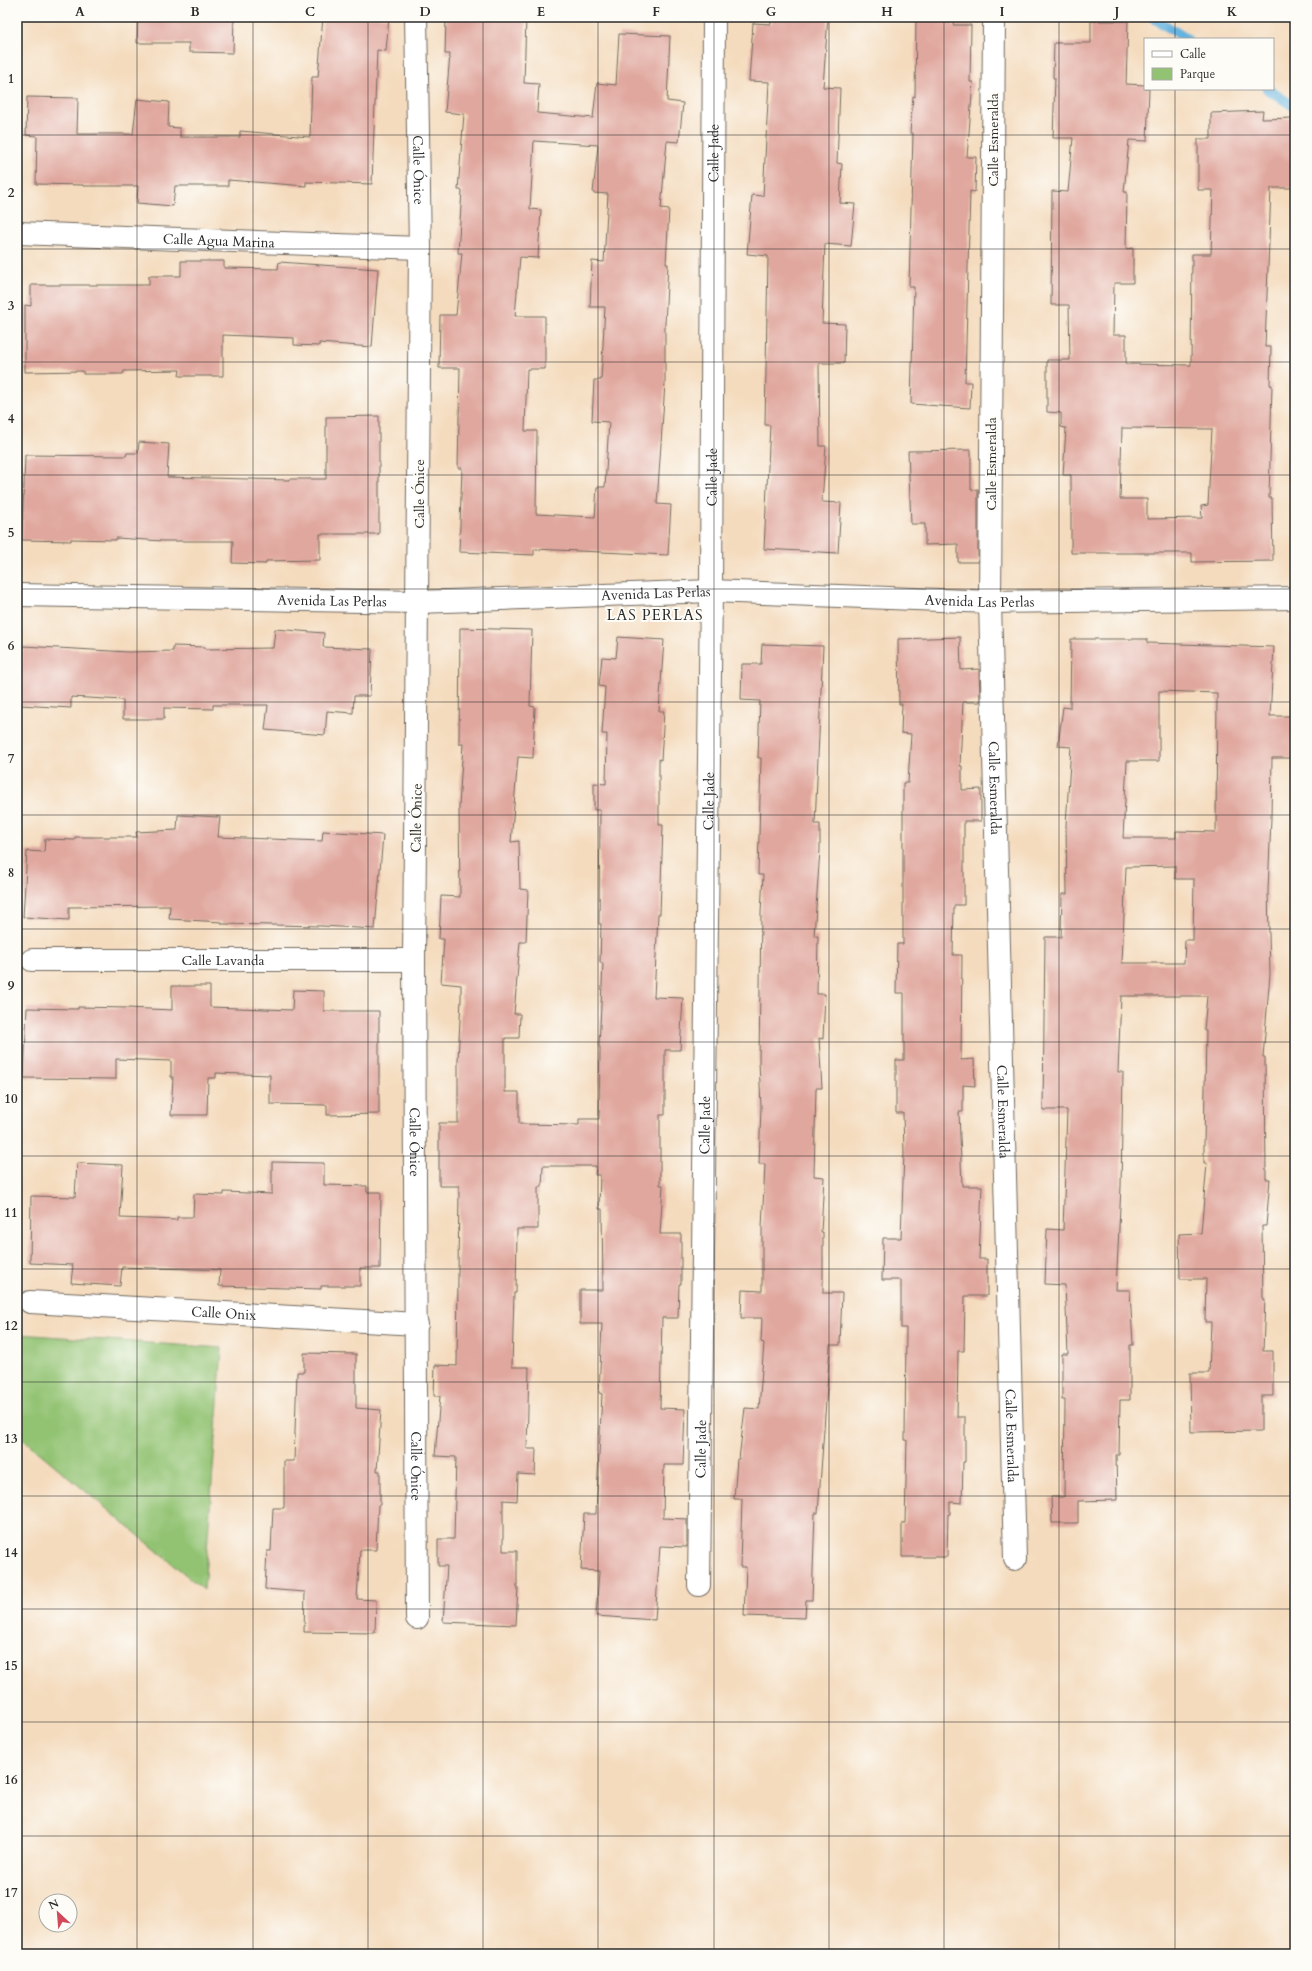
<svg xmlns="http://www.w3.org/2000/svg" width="1312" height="1971" font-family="Cardo,serif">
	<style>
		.green { fill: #92c372; stroke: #5e774e }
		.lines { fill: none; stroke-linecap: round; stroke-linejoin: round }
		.stream { stroke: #65b3df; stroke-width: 10 }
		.building { fill: #e0a79e; fill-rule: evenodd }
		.street-casing { stroke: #71695e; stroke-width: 24 }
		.street { stroke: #fff; stroke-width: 22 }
		.grid { fill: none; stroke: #2b2b2b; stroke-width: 1; stroke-opacity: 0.55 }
		.labels { text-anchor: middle; stroke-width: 4; stroke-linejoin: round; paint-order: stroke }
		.street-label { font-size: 14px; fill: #2b2b2b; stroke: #fdfcf7 }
		.neighbourhood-label { font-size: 15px; letter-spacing: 1px; fill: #2b2b2b; stroke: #fdfcf7 }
		.neatline { fill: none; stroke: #2b2b2b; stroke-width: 1.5 }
		.grid-label { font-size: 13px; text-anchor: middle; font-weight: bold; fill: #2b2b2b }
	</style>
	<rect width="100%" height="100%" fill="#fdfcf7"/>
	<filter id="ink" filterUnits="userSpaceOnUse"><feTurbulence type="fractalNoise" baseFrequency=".025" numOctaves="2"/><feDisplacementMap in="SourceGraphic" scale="8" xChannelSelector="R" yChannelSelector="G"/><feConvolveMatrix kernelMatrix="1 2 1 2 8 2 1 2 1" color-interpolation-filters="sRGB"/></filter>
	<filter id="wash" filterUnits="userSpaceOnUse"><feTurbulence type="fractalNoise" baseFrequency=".012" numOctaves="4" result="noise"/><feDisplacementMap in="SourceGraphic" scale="16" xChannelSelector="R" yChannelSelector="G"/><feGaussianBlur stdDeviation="0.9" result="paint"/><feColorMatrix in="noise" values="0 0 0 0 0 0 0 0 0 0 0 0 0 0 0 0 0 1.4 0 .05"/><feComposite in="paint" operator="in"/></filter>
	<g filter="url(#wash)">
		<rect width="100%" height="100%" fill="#f4dbbe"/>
		<path class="green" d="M 17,1334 L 222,1348 L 204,1590 L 17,1434 Z"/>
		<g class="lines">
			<g class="stream">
				<path d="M 1152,17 L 1187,39"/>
				<path d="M 1267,89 L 1295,107"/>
			</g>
		</g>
		<g id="blocks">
			<g class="building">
				<path d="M 138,17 L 234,17 L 233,53 L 189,52 L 189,43 L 137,43 Z"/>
				<path d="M 323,17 L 389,17 L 386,51 L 377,50 L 372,184 L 306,182 L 306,186 L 228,180 L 228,186 L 175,186 L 173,206 L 137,203 L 138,186 L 83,186 L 83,185 L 36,184 L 37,136 L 26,135 L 27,97 L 78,98 L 77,134 L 133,134 L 137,99 L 169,102 L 168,127 L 180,128 L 180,137 L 240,137 L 240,131 L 310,137 L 312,77 L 318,77 Z"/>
				<path d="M 446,17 L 526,17 L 524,83 L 539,84 L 537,113 L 593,118 L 597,83 L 616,85 L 619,34 L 670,36 L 667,101 L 683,103 L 679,142 L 667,141 L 661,208 L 669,209 L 666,264 L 668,264 L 665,324 L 665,383 L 657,504 L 671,505 L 668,555 L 534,549 L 534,555 L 459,552 L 462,468 L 458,468 L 460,368 L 439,368 L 440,315 L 456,315 L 462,253 L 458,253 L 462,190 L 458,190 L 464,114 L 445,112 L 450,54 L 445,54 ZM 534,141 L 598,145 L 593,193 L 608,194 L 604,262 L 592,261 L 590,307 L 605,307 L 601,380 L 594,380 L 592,421 L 609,422 L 605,487 L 597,487 L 595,517 L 536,514 L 537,431 L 525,431 L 527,369 L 545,369 L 545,316 L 515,316 L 520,257 L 538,258 L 541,210 L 530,209 Z"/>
				<path d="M 771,17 L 828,17 L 823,87 L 840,88 L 837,163 L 842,164 L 840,203 L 855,204 L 851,246 L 825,244 L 822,323 L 845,324 L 844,363 L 819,363 L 820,446 L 826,446 L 822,502 L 841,503 L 838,553 L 764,549 L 770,425 L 765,425 L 768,256 L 747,254 L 752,195 L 763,196 L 769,82 L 749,81 L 753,23 L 771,24 Z"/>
				<path d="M 916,17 L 954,17 L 953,25 L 971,25 L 970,82 L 973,82 L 967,157 L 976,157 L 975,192 L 970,191 L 965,382 L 971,382 L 970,408 L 911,404 L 914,287 L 909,287 L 913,133 L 910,133 L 913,96 L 915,97 Z"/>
				<path d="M 1091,21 L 1128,21 L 1126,84 L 1145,85 L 1145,89 L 1149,89 L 1147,141 L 1129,140 L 1124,192 L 1127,192 L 1126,249 L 1133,248 L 1133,283 L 1114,283 L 1113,335 L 1126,335 L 1126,364 L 1191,365 L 1192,254 L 1211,254 L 1213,190 L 1198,190 L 1198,139 L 1211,139 L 1211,113 L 1263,111 L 1262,119 L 1295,118 L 1295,188 L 1271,188 L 1265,347 L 1271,347 L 1270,385 L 1272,385 L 1269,498 L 1272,498 L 1273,561 L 1192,562 L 1192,553 L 1071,553 L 1071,475 L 1063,475 L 1066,428 L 1061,427 L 1061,413 L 1047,412 L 1047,360 L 1070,360 L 1069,305 L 1051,305 L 1052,191 L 1068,192 L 1073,138 L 1053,138 L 1055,78 L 1053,78 L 1054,43 L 1091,43 ZM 1122,428 L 1212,429 L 1208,505 L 1201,506 L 1202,518 L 1147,519 L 1147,499 L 1120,499 Z"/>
				<path d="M 181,261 L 224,261 L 224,268 L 278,269 L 279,262 L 378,269 L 372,347 L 319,343 L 319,346 L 294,345 L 294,338 L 223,335 L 223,376 L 179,376 L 180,370 L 124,371 L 123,374 L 83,374 L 83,371 L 25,372 L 25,305 L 31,306 L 31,285 L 149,285 L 149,276 L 181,276 Z"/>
				<path d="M 379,416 L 379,534 L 320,534 L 320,560 L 266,561 L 266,564 L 232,563 L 233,541 L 163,541 L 116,538 L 116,540 L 71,539 L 71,541 L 22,540 L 25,455 L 126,456 L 127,453 L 138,453 L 139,442 L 169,444 L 167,477 L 289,480 L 289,479 L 326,479 L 326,417 Z"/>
				<path d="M 971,450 L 971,490 L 978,489 L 978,562 L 958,562 L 958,544 L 925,545 L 925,524 L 911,524 L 908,451 Z"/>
				<path d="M 460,628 L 532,630 L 530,706 L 535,707 L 533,758 L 518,757 L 511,842 L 519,841 L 520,889 L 528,890 L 526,942 L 520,942 L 514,1014 L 520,1014 L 519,1038 L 505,1038 L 505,1092 L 519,1092 L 519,1124 L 579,1125 L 579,1119 L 599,1119 L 600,1047 L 599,1047 L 603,963 L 600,963 L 601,924 L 599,924 L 600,810 L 594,810 L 594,783 L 606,784 L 607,734 L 602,734 L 605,687 L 599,686 L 602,657 L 616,658 L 618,637 L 664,640 L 659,711 L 664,711 L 661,760 L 659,759 L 659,825 L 663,825 L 660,914 L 658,914 L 654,997 L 683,998 L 680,1050 L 665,1050 L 665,1115 L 660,1115 L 660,1185 L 663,1185 L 660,1234 L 681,1234 L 681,1284 L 679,1284 L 678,1318 L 662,1318 L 660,1408 L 685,1409 L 683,1465 L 664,1465 L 663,1518 L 687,1519 L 687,1547 L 660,1546 L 655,1620 L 596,1616 L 599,1571 L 581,1570 L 584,1514 L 596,1514 L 602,1394 L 599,1393 L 602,1324 L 580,1324 L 580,1290 L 603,1290 L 602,1209 L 599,1209 L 600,1175 L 595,1175 L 596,1166 L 543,1166 L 542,1187 L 538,1187 L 538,1229 L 517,1229 L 516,1293 L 514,1293 L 512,1367 L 529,1367 L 527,1449 L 536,1449 L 535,1475 L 518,1474 L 517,1501 L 503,1500 L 503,1551 L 517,1551 L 517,1587 L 518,1587 L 516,1625 L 443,1622 L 447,1566 L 438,1566 L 438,1539 L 454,1539 L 456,1457 L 435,1456 L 440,1396 L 434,1396 L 435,1365 L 457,1366 L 459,1186 L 439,1186 L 439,1123 L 458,1123 L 458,1060 L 461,999 L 461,985 L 441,983 L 444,939 L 439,939 L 441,896 L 460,897 L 459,806 L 463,744 L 459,744 Z"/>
				<path d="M 275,629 L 324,633 L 323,647 L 372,649 L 370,696 L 354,696 L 353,713 L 327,711 L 325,735 L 265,730 L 268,705 L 213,705 L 213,709 L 164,708 L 164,719 L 123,719 L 123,700 L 71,697 L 71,708 L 20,705 L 23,646 L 128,652 L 173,651 L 173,646 L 205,647 L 205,649 L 273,648 Z"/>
				<path d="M 960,637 L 961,670 L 979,669 L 980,702 L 963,702 L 960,766 L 962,766 L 962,790 L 981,789 L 981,821 L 964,821 L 964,905 L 954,905 L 953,955 L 962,955 L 961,1060 L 974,1059 L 975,1086 L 963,1085 L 963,1112 L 959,1112 L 962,1186 L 982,1186 L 979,1259 L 987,1259 L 987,1296 L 965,1296 L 964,1351 L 958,1351 L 957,1417 L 965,1417 L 965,1462 L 963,1462 L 962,1503 L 950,1502 L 950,1514 L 948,1514 L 947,1557 L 902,1557 L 902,1523 L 905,1523 L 907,1440 L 905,1440 L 906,1328 L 901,1328 L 901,1280 L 882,1280 L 883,1238 L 901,1238 L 904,1153 L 903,1113 L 896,1113 L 896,1060 L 904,1060 L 904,993 L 896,993 L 897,944 L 903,944 L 903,783 L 908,783 L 911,734 L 901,733 L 902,704 L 899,704 L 898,639 Z"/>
				<path d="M 1071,639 L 1147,639 L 1147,643 L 1274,647 L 1270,716 L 1292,716 L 1292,758 L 1272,758 L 1271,818 L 1268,891 L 1270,974 L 1263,1057 L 1265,1057 L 1266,1179 L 1270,1179 L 1266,1226 L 1262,1226 L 1263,1299 L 1265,1299 L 1263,1351 L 1273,1351 L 1273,1396 L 1261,1396 L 1261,1431 L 1191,1432 L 1190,1373 L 1209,1373 L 1211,1322 L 1205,1322 L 1206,1279 L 1180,1279 L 1179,1234 L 1201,1233 L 1207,1163 L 1204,1163 L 1204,1145 L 1206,1030 L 1204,1030 L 1207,996 L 1121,996 L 1118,1072 L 1123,1072 L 1121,1186 L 1116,1290 L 1130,1290 L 1133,1345 L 1130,1345 L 1130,1400 L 1120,1400 L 1119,1455 L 1116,1455 L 1117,1500 L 1078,1501 L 1078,1523 L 1052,1523 L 1051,1497 L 1064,1497 L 1065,1400 L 1062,1400 L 1062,1354 L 1068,1354 L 1065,1285 L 1045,1284 L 1047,1229 L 1063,1230 L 1067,1110 L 1043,1110 L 1045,937 L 1061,937 L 1062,894 L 1067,894 L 1066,825 L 1071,747 L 1058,746 L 1063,707 L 1070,708 ZM 1159,691 L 1217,693 L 1216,832 L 1176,831 L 1176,838 L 1123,838 L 1127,761 L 1159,761 ZM 1175,866 L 1175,879 L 1194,879 L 1193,940 L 1185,940 L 1184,963 L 1122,963 L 1126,867 Z"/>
				<path d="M 762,644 L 823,646 L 815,824 L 820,824 L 820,850 L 814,936 L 818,936 L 817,994 L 825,994 L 823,1039 L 819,1038 L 822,1088 L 816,1088 L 814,1176 L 824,1177 L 821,1232 L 823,1232 L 823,1293 L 842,1293 L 840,1345 L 830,1345 L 818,1513 L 815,1513 L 812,1600 L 806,1600 L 805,1618 L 744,1616 L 746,1567 L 740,1567 L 742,1499 L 734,1499 L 737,1459 L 739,1459 L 745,1408 L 759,1409 L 764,1343 L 761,1342 L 762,1318 L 741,1318 L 742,1290 L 762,1291 L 762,1228 L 765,1164 L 759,1164 L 761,1107 L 759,1061 L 761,913 L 763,875 L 758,875 L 761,758 L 758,758 L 760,701 L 741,700 L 742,664 L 761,664 Z"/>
				<path d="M 178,815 L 220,817 L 218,837 L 322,841 L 323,831 L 383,835 L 375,929 L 322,926 L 222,924 L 222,922 L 169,919 L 170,906 L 69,907 L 69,920 L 23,917 L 27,851 L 44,852 L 45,839 L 75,840 L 75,837 L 137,837 L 136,832 L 177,830 Z"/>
				<path d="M 172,986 L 210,986 L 210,1007 L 292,1010 L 293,990 L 324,991 L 324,1011 L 379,1011 L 379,1114 L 327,1115 L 327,1105 L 270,1104 L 270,1075 L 216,1073 L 216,1078 L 208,1078 L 207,1115 L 171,1115 L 173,1077 L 171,1077 L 171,1061 L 116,1059 L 116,1079 L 24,1078 L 27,1008 L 78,1009 L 78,1007 L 127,1008 L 172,1010 Z"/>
				<path d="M 272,1162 L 324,1163 L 324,1185 L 367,1186 L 367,1192 L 381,1192 L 380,1268 L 360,1268 L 360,1286 L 321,1286 L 321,1289 L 219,1286 L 220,1270 L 122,1267 L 120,1286 L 71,1283 L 73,1265 L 30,1263 L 31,1196 L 75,1197 L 77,1163 L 123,1165 L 120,1218 L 177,1220 L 177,1217 L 193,1217 L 194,1194 L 224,1195 L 224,1192 L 272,1194 Z"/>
				<path d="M 304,1353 L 356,1354 L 356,1408 L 381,1410 L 377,1471 L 380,1471 L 380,1505 L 378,1505 L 376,1550 L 360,1550 L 357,1599 L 376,1600 L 375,1633 L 304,1632 L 305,1592 L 265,1589 L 267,1551 L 271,1551 L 273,1508 L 284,1508 L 284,1461 L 294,1461 L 297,1372 L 304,1372 Z"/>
			</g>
		</g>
	</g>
	<g filter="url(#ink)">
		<use href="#blocks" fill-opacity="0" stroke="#71695e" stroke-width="1"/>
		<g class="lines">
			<g class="street-casing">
				<g id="street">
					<path id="s1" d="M 416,17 L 420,248 L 414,960 L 417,1618"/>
					<path id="s2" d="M 994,17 L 990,602 L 1015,1559"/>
					<path id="s3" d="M 17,233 L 420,248"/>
					<path id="s4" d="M 17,595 L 419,602 L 711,591 L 990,602 L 1295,598"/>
					<path id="s5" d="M 32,960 L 414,960"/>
					<path id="s6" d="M 30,1302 L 417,1324"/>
					<path id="s7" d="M 699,1585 L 711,591 L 714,17"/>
				</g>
			</g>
			<use href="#street" class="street"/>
		</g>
	</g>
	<path class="grid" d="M 137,17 L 137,1954M 253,17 L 253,1954M 368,17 L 368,1954M 483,17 L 483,1954M 598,17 L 598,1954M 714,17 L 714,1954M 829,17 L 829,1954M 944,17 L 944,1954M 1059,17 L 1059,1954M 1175,17 L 1175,39M 1175,89 L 1175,1954M 17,135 L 1295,135M 17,249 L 1295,249M 17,362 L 1295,362M 17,475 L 1295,475M 17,589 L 1295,589M 17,702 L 1295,702M 17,815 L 1295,815M 17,929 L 1295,929M 17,1042 L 1295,1042M 17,1156 L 1295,1156M 17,1269 L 1295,1269M 17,1382 L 1295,1382M 17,1496 L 1295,1496M 17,1609 L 1295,1609M 17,1722 L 1295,1722M 17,1836 L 1295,1836"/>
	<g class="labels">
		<g class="street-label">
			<text transform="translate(993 140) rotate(-90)" y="5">Calle Esmeralda</text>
			<text dy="5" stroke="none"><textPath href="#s7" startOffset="1432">Calle Jade</textPath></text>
			<text dy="5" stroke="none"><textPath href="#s1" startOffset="153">Calle Ónice</textPath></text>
			<text dy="5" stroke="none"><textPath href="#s3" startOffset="202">Calle Agua Marina</textPath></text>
			<text transform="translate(991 464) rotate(-90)" y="5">Calle Esmeralda</text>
			<text dy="5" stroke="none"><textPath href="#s7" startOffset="1108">Calle Jade</textPath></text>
			<text transform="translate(419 494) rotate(-90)" y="5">Calle Ónice</text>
			<text dy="5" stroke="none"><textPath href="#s4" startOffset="639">Avenida Las Perlas</textPath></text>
			<text dy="5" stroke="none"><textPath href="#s4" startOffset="315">Avenida Las Perlas</textPath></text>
			<text dy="5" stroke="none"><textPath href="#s4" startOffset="963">Avenida Las Perlas</textPath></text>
			<text dy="5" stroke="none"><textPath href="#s2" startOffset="771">Calle Esmeralda</textPath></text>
			<text dy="5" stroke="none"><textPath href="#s7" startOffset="784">Calle Jade</textPath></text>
			<text transform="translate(416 818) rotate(-89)" y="5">Calle Ónice</text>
			<text dy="5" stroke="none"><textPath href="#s5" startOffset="191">Calle Lavanda</textPath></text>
			<text dy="5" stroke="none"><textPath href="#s2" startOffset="1095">Calle Esmeralda</textPath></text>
			<text dy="5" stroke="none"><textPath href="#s7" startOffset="460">Calle Jade</textPath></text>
			<text dy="5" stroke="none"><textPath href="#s1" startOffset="1125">Calle Ónice</textPath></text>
			<text dy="5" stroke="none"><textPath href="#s6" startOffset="194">Calle Onix</textPath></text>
			<text dy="5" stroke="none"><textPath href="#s2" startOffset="1419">Calle Esmeralda</textPath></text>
			<text dy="5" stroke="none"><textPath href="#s7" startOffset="136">Calle Jade</textPath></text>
			<text dy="5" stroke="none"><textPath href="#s1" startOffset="1449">Calle Ónice</textPath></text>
		</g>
		<g class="neighbourhood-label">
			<text x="655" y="620">LAS PERLAS</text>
		</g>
	</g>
	<rect width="1312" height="1971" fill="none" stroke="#fdfcf7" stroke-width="44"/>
	<rect x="1144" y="38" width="130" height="52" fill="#fdfcf7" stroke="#a9a8a5"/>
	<rect x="1152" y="51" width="20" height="6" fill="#ffffff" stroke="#a9a8a5"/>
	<text x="1180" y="58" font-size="12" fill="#2b2b2b">Calle</text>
	<rect x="1152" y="68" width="20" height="12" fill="#92c372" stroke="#a9a8a5"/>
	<text x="1180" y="78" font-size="12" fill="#2b2b2b">Parque</text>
	<g transform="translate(58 1913) rotate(334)"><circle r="19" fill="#fdfcf7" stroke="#a9a8a5"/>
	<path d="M0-3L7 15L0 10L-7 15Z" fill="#d1495b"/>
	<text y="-6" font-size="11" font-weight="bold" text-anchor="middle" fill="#2b2b2b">N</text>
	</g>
	<rect x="22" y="22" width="1268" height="1927" class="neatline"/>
	<g class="grid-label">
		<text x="80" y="16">A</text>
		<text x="195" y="16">B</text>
		<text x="310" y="16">C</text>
		<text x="425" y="16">D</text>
		<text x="541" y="16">E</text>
		<text x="656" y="16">F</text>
		<text x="771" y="16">G</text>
		<text x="887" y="16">H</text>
		<text x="1002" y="16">I</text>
		<text x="1117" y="16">J</text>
		<text x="1232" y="16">K</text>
		<text x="11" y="83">1</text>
		<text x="11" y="197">2</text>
		<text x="11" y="310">3</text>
		<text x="11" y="423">4</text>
		<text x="11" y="537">5</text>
		<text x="11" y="650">6</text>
		<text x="11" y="763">7</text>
		<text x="11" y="877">8</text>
		<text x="11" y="990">9</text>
		<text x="11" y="1103">10</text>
		<text x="11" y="1217">11</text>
		<text x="11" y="1330">12</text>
		<text x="11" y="1443">13</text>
		<text x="11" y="1557">14</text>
		<text x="11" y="1670">15</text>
		<text x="11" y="1784">16</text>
		<text x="11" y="1897">17</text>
	</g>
</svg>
